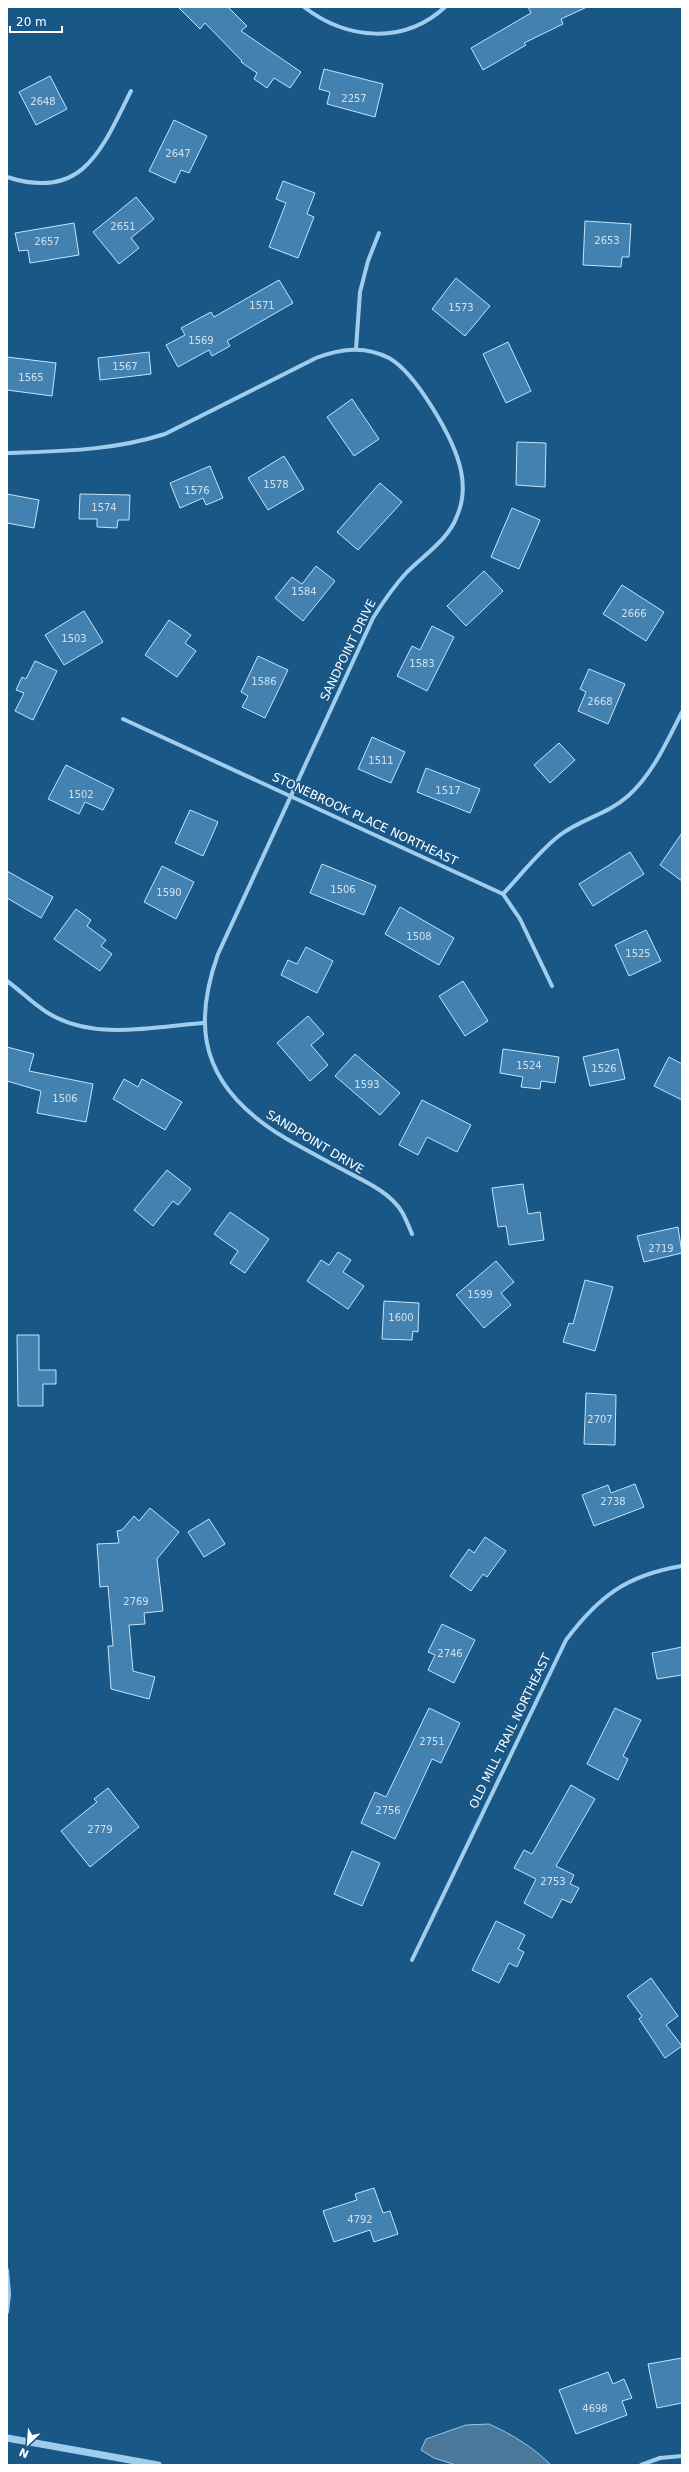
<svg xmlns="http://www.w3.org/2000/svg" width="689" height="2472" font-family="'DejaVu Sans',sans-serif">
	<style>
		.water { fill: #4a779a; stroke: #93caef }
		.building { fill: #4281b0; stroke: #c6e4f9 }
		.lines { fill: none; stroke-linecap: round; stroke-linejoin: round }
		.minor { stroke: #a1cded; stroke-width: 4 }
		.tertiary { stroke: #a1cded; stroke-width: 7 }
		.labels { text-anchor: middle; stroke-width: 3; stroke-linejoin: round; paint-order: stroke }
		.number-label { font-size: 10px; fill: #d0e0eb }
		.street-label { font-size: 12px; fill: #fff; stroke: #195787 }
	</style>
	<rect width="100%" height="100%" fill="#195787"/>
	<path class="water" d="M 489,2424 C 513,2435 533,2447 551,2465 L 456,2465 L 434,2458 L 421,2450 L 426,2439 L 466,2425 Z"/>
	<g class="building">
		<path d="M 178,7 L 228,7 L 247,26 L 241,31 L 301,72 L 290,88 L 274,78 L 267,88 L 254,79 L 257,73 L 241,62 L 242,61 L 205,23 L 200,29 Z"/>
		<path d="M 528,7 L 587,7 L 561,19 L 563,24 L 524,43 L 526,45 L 483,70 L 471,48 L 531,13 Z"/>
		<path d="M 324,69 L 383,84 L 375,117 L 327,104 L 330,92 L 319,89 Z"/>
		<path d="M 50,76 L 67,109 L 36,125 L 19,92 Z"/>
		<path d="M 174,120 L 207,136 L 189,173 L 181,170 L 175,183 L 149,171 Z"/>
		<path d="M 283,181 L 315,193 L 307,214 L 314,217 L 298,258 L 269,247 L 286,203 L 276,199 Z"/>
		<path d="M 136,197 L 154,219 L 131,238 L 139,248 L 119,264 L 93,232 Z"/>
		<path d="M 585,221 L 631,224 L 629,257 L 622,257 L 621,267 L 583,265 Z"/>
		<path d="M 74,223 L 79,255 L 30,263 L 28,250 L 19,251 L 15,233 Z"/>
		<path d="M 456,278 L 490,306 L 465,336 L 432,309 Z"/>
		<path d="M 279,280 L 293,303 L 227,341 L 230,346 L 212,356 L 209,350 L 178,367 L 166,345 L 185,335 L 181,328 L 211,312 L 214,317 Z"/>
		<path d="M 508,342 L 531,391 L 506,403 L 483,354 Z"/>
		<path d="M 149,352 L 151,374 L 100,380 L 98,358 Z"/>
		<path d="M 7,357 L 56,363 L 52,396 L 7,390 Z"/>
		<path d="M 352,399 L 379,439 L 354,456 L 327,417 Z"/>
		<path d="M 517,442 L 546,443 L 545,487 L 516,485 Z"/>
		<path d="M 284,456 L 304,489 L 268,510 L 248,478 Z"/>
		<path d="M 210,466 L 223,498 L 206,505 L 203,498 L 180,508 L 170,483 Z"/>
		<path d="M 380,483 L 402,502 L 358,550 L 337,532 Z"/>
		<path d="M 7,494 L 39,500 L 34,528 L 7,523 Z"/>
		<path d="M 80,494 L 130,495 L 129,520 L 118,520 L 117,528 L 97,527 L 97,519 L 79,519 Z"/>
		<path d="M 512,508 L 540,520 L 519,569 L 491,557 Z"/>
		<path d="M 316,566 L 335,581 L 303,621 L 275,598 L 292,577 L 302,584 Z"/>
		<path d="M 484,571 L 503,591 L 466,626 L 447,606 Z"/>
		<path d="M 622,585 L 664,612 L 646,641 L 603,614 Z"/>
		<path d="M 84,611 L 103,642 L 64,665 L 45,635 Z"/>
		<path d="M 169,620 L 191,635 L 185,643 L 196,651 L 177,677 L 145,655 Z"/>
		<path d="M 432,626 L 454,637 L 427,691 L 397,676 L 412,646 L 420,650 Z"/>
		<path d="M 258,656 L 288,670 L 265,718 L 242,707 L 248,696 L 241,692 Z"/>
		<path d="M 35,661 L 57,671 L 33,720 L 15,711 L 24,693 L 16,690 L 22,677 L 26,679 Z"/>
		<path d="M 589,669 L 625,684 L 608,724 L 578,711 L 586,692 L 580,689 Z"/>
		<path d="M 372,737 L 405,752 L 391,783 L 358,769 Z"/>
		<path d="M 559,743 L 575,760 L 550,783 L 534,765 Z"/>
		<path d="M 66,765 L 114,789 L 103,810 L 85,802 L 79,814 L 48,799 Z"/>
		<path d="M 426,768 L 480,789 L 470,813 L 417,792 Z"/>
		<path d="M 190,810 L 218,822 L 203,856 L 175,843 Z"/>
		<path d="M 682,833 L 682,881 L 660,865 Z"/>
		<path d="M 630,852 L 644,874 L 593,906 L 579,884 Z"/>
		<path d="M 322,864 L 376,886 L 364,915 L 310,893 Z"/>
		<path d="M 162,866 L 194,882 L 176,919 L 144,902 Z"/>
		<path d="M 7,871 L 53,897 L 41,918 L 7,898 Z"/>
		<path d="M 400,907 L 454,938 L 439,965 L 385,934 Z"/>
		<path d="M 76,909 L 91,920 L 87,926 L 106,940 L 101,946 L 112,954 L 100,971 L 54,939 Z"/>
		<path d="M 646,930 L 661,961 L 629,976 L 615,945 Z"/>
		<path d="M 306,947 L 333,961 L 317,993 L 281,975 L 288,960 L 297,964 Z"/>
		<path d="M 463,981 L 488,1021 L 465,1036 L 439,996 Z"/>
		<path d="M 308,1016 L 324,1034 L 311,1045 L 328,1065 L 310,1081 L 277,1043 Z"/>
		<path d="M 7,1047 L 34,1054 L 29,1071 L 93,1084 L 86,1122 L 37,1113 L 41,1091 L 7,1081 Z"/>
		<path d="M 503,1049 L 559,1057 L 555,1083 L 541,1081 L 540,1089 L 521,1087 L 523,1077 L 500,1073 Z"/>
		<path d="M 618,1049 L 625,1079 L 590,1086 L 583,1057 Z"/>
		<path d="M 355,1054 L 400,1093 L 380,1115 L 335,1076 Z"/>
		<path d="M 669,1057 L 682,1064 L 682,1100 L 654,1086 Z"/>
		<path d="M 124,1079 L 138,1087 L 142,1079 L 182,1102 L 165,1130 L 113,1099 Z"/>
		<path d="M 422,1100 L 471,1125 L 457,1152 L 427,1137 L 418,1155 L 399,1145 Z"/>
		<path d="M 167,1170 L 191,1189 L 178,1205 L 173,1201 L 153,1226 L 134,1210 Z"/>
		<path d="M 523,1184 L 528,1214 L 540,1212 L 544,1240 L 509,1245 L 506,1226 L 498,1227 L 492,1188 Z"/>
		<path d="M 230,1212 L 269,1239 L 245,1273 L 230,1263 L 238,1251 L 214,1234 Z"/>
		<path d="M 678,1227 L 682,1253 L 644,1262 L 637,1236 Z"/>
		<path d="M 338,1252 L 351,1260 L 343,1272 L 364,1286 L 348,1309 L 307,1281 L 321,1260 L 329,1265 Z"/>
		<path d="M 496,1261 L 514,1282 L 501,1293 L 511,1305 L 484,1328 L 456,1295 Z"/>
		<path d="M 585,1280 L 613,1287 L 595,1351 L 563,1342 L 569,1323 L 573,1324 Z"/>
		<path d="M 384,1301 L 419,1303 L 418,1332 L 413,1331 L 412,1340 L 382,1339 Z"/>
		<path d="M 17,1335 L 39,1335 L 39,1370 L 56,1370 L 56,1384 L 43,1384 L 43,1406 L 18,1406 Z"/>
		<path d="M 586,1393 L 616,1395 L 615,1445 L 584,1444 Z"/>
		<path d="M 635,1484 L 644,1507 L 594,1526 L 582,1495 L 608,1485 L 611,1493 Z"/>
		<path d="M 150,1508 L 179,1532 L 157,1559 L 163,1611 L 144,1613 L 145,1624 L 129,1625 L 133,1671 L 155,1677 L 149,1699 L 111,1689 L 108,1646 L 113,1646 L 108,1586 L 100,1587 L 97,1544 L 119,1543 L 117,1531 L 122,1530 L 134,1516 L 139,1521 Z"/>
		<path d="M 209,1519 L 225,1544 L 204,1557 L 188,1532 Z"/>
		<path d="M 485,1537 L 506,1551 L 487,1577 L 483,1574 L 471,1591 L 450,1576 L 469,1549 L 474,1553 Z"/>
		<path d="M 442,1624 L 475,1640 L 454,1683 L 428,1670 L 435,1655 L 428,1652 Z"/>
		<path d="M 682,1647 L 682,1675 L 657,1679 L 652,1653 Z"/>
		<path d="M 429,1708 L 460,1723 L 441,1763 L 432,1759 L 395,1839 L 361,1823 L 375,1792 L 386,1797 Z"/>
		<path d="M 615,1708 L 641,1720 L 623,1756 L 628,1759 L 618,1780 L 587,1764 Z"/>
		<path d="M 571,1785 L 595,1799 L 556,1866 L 574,1875 L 570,1884 L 579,1888 L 571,1903 L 562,1899 L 552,1918 L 524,1903 L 536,1879 L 514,1868 L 524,1850 L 532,1854 Z"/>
		<path d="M 108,1788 L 139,1827 L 90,1867 L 61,1831 L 97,1802 L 94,1799 Z"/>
		<path d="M 352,1851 L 380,1863 L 362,1906 L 334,1894 Z"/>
		<path d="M 496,1921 L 525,1935 L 518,1949 L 524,1952 L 517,1967 L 509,1963 L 499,1983 L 472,1970 Z"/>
		<path d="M 651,1978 L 678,2016 L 666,2025 L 682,2046 L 665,2058 L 639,2019 L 642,2016 L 627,1996 Z"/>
		<path d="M 374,2188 L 383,2213 L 390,2211 L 398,2234 L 374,2242 L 370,2230 L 334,2242 L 323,2211 L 357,2200 L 355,2194 Z"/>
		<path d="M 682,2358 L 682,2403 L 657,2408 L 648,2364 Z"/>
		<path d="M 608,2372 L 613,2384 L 624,2379 L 632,2398 L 622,2401 L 627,2415 L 576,2434 L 559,2390 Z"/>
	</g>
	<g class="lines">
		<g class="minor">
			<path d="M 304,7 C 347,40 404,45 445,7"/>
			<path d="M 7,177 C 84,202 102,148 131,91"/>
			<path d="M 356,349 L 360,292 L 368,261 L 379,233"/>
			<path d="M 7,453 C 62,451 111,451 165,434 L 316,358 C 340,349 364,345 389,358 C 416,373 455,440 461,471 C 464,485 463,502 457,516 C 449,539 424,555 407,572 C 394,586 383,602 373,618 L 218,954 C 195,1019 199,1071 255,1117 C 279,1137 309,1151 336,1166 C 357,1178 389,1190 402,1212 C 406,1219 409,1227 412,1234"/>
			<path d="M 123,719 L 503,894 L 520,919 L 552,986"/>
			<path d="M 503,894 C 521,875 539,851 560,835 C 581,819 608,814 628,796 C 653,774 667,741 682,712"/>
			<path d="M 7,981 C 21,991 33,1004 48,1013 C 93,1041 153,1027 203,1023"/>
			<path d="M 412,1960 L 566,1640 C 599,1596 627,1575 682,1566"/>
			<path d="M 7,2270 L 9,2294 L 7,2312"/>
			<path d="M 641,2465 L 660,2458 L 682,2456"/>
		</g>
		<path class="tertiary" d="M 7,2438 L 158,2465"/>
	</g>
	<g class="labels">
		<g class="number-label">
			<text x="354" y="102">2257</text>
			<text x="43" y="105">2648</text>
			<text x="178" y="157">2647</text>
			<text x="123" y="230">2651</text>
			<text x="607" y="244">2653</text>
			<text x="47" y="245">2657</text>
			<text x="262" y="309">1571</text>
			<text x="461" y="311">1573</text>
			<text x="201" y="344">1569</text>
			<text x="125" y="370">1567</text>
			<text x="31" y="381">1565</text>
			<text x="276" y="488">1578</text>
			<text x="197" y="494">1576</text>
			<text x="104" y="511">1574</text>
			<text x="304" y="595">1584</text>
			<text x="634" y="617">2666</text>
			<text x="74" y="642">1503</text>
			<text x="422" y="667">1583</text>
			<text x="264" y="685">1586</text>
			<text x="600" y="705">2668</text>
			<text x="381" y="764">1511</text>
			<text x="448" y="794">1517</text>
			<text x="81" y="798">1502</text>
			<text x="343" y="893">1506</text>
			<text x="169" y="896">1590</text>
			<text x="419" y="940">1508</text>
			<text x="638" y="957">1525</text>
			<text x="529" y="1069">1524</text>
			<text x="604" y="1072">1526</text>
			<text x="367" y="1088">1593</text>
			<text x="65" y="1102">1506</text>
			<text x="661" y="1252">2719</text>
			<text x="480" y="1298">1599</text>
			<text x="401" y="1321">1600</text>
			<text x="600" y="1423">2707</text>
			<text x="613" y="1505">2738</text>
			<text x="136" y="1605">2769</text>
			<text x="450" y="1657">2746</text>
			<text x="432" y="1745">2751</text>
			<text x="388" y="1814">2756</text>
			<text x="100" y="1833">2779</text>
			<text x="553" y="1885">2753</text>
			<text x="360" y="2223">4792</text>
			<text x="595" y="2412">4698</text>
		</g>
		<g class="street-label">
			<text transform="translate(348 650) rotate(-64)" y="4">SANDPOINT DRIVE</text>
			<text transform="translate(365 819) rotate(25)" y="4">STONEBROOK PLACE NORTHEAST</text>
			<text transform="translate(315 1142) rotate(31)" y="4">SANDPOINT DRIVE</text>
			<text transform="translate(510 1731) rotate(-64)" y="4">OLD MILL TRAIL NORTHEAST</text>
		</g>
	</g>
	<rect width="689" height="2472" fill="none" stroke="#ffffff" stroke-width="16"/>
	<g transform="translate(28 2444) rotate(205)" stroke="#195787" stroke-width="3" paint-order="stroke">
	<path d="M0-3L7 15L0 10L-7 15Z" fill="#ffffff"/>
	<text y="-6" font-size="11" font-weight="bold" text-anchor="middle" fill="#ffffff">N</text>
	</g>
	<path d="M10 26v6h52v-6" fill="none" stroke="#ffffff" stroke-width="2"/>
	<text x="16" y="26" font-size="12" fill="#ffffff" stroke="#195787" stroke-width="3" paint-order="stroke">20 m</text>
</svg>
